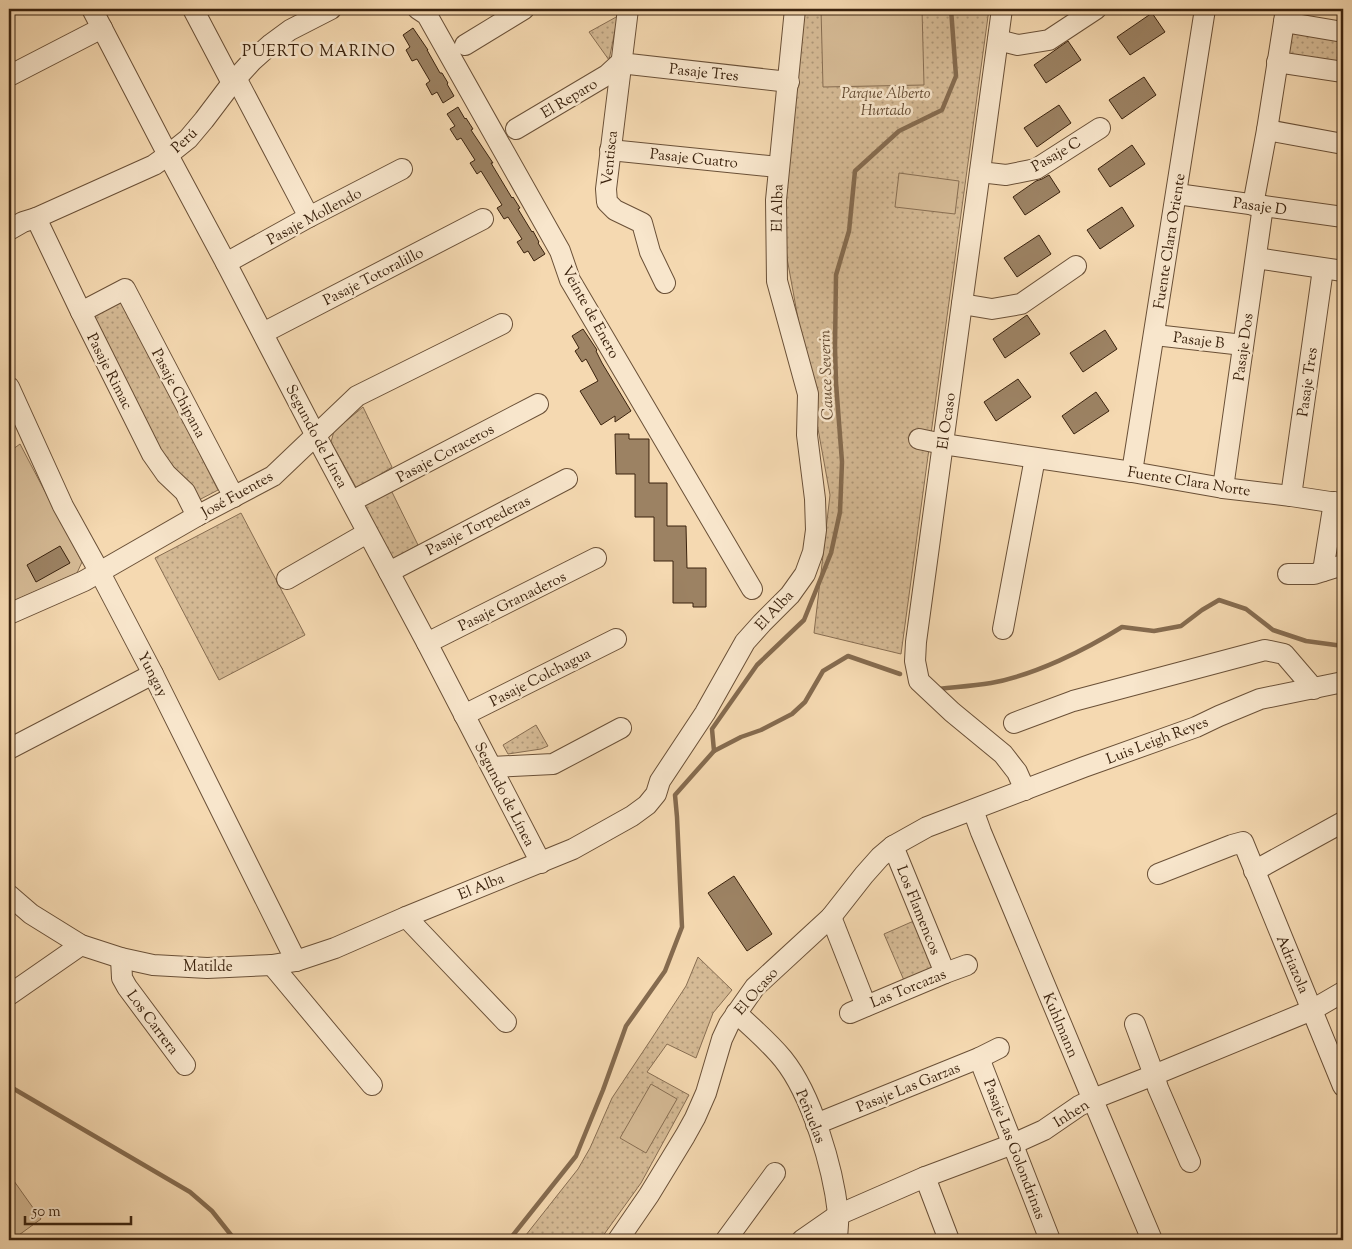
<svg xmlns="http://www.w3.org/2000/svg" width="1352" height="1249" font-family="'Sorts Mill Goudy',serif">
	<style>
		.green { fill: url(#green-dots); stroke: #886e52 }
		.pitch { fill: #d5ba95; stroke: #886e52 }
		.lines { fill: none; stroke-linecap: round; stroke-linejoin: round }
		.stream { stroke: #856b4f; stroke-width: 4.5 }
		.building { fill: #9c8263; stroke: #3b230e }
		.minor-casing { stroke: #6a5037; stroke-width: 22 }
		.minor { stroke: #f8e6cc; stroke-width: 20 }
		.labels { text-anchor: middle; stroke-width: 5; stroke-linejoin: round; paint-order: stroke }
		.street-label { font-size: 15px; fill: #3b230e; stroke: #f8e6cc }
		.park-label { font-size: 15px; font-style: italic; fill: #624930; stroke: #f8e6cc }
		.neighbourhood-label { font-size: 16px; letter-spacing: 1px; fill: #3b230e; stroke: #f8e6cc }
		.water-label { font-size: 16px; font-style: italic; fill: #60472e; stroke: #f8e6cc }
	</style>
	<defs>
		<pattern id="green-dots" width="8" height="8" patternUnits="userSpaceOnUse" patternTransform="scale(1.25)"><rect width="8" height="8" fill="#d5ba95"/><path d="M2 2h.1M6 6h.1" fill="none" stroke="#ae9778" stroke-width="1.8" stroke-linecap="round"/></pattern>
	</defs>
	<rect width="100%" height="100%" fill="#f5d9b1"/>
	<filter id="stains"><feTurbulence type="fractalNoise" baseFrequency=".004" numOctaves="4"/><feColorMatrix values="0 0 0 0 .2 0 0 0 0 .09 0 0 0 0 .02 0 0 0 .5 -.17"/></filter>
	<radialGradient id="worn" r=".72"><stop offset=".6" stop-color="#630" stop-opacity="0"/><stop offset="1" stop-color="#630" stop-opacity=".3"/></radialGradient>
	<g class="green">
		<path d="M 805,9 L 989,9 L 901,654 L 814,633 L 830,495 L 787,258 L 783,214 Z"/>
		<path d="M 618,16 L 609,60 L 589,32 Z"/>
		<path d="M 1289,28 L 1343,37 L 1343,66 L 1283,55 Z"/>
		<path d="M 123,302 L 218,490 L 197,501 L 167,464 L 91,316 L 96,310 Z"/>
		<path d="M 363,407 L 392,467 L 357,489 L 331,442 L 334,431 Z"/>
		<path d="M 390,488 L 418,545 L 391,560 L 362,505 Z"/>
		<path d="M 241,513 L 305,635 L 219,680 L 155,558 Z"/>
		<path d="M 536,725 L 548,746 L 541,749 L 508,754 L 503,745 Z"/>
		<path d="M 916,920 L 938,970 L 906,985 L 884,934 Z"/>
		<path d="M 698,957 L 732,990 L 713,1013 L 696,1058 L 667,1044 L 647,1072 L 689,1095 L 641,1183 L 600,1240 L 522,1240 L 578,1169 L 590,1148 L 612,1098 L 650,1041 L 686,986 Z"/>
	</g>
	<g class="pitch">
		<path d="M 821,9 L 922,9 L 924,85 L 823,87 Z"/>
		<path d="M 899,173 L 959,181 L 955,214 L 895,207 Z"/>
		<path d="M 20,444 L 82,562 L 77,573 L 9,603 L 9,452 Z"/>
		<path d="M 651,1084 L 677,1099 L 646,1153 L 620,1138 Z"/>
		<path d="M 9,1174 L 41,1219 L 12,1240 L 9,1240 Z"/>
	</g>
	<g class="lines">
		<g class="stream">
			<path d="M 937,689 C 955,687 973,686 991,683 C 1035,675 1085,650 1122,627 L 1154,631 L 1181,626 L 1202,610 L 1219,600 L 1246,609 L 1273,630 L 1306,641 L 1343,646"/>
			<path d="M 714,751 L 712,729 L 757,665 L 804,620 L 831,553 L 840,512 L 842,462 L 836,383 L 835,347 L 836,275 L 849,231 L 855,171 L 899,131 L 942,110 L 956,76 L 951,9"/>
			<path d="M 9,1086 L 190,1192 L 212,1211 L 235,1240"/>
			<path d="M 509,1240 L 576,1156 L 603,1090 L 626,1026 L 665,971 L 682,927 L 677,817 L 675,795 L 714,751 L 741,737 L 761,730 L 792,714 L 805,702 L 823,671 L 848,656 L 900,674"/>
		</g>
	</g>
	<g class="building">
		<path d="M 1152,13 L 1165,32 L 1130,55 L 1117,37 Z"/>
		<path d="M 413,28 L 428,50 L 427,50 L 440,73 L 442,73 L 448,83 L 447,84 L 454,96 L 443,103 L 437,92 L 432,95 L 426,84 L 430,81 L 417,59 L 412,61 L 406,50 L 410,47 L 403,35 Z"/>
		<path d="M 1068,41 L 1081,60 L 1046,83 L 1034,65 Z"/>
		<path d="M 1144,77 L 1156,95 L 1122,119 L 1109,100 Z"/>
		<path d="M 1059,105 L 1071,123 L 1037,147 L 1024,128 Z"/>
		<path d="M 458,107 L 465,119 L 466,118 L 473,129 L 471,130 L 493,163 L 491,163 L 512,198 L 513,197 L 520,208 L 518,209 L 532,232 L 533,231 L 539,242 L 538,243 L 545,254 L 534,261 L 528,251 L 524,253 L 517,242 L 522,239 L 508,217 L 504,219 L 497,208 L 502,205 L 481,171 L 477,174 L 470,163 L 475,160 L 461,138 L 457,140 L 450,129 L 455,126 L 447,114 Z"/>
		<path d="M 1132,145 L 1145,164 L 1110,187 L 1098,169 Z"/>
		<path d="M 1049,175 L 1060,192 L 1025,215 L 1013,197 L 1036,181 L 1042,179 Z"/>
		<path d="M 1122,207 L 1134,226 L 1100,249 L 1087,230 Z"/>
		<path d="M 1039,235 L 1051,254 L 1017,277 L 1004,258 Z"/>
		<path d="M 1027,315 L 1040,334 L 1005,358 L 993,339 Z"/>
		<path d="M 583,329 L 597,350 L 596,351 L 602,363 L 631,411 L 615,422 L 615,416 L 601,425 L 580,391 L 598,381 L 586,359 L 582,362 L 575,351 L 579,348 L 572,336 Z"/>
		<path d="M 1105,330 L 1117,349 L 1083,372 L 1070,353 Z"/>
		<path d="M 1018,379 L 1031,397 L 996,421 L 984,402 Z"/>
		<path d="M 1096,392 L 1109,411 L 1074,434 L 1062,416 Z"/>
		<path d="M 615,434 L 629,434 L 629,439 L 649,439 L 649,483 L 667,483 L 667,526 L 686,526 L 687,568 L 706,568 L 706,607 L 693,607 L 693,603 L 673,603 L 673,561 L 654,561 L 654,517 L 635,517 L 635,474 L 616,474 Z"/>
		<path d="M 60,546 L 70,563 L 36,582 L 27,565 Z"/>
		<path d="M 734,876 L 772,934 L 747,951 L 708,893 Z"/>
	</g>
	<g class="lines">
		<g class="minor-casing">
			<g id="minor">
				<path d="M 92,9 L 168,155 L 226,263 L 316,436 L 427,643 L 541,863"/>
				<path d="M 193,9 L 232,83"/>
				<path d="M 418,9 L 427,15 L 560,251 L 570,280 L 752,589"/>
				<path d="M 628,9 L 606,189 L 607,202 L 615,210 L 642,223 L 650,252 L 665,283"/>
				<path d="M 1002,9 L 916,642 L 915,661 L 919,681 L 952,712 L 1003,754 L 1017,772 L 1025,790"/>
				<path d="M 1284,22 L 1343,32"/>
				<path d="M 998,40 L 1018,45 L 1049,40 L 1096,9"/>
				<path d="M 465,45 L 524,9"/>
				<path d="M 1277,62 L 1343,72"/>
				<path d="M 9,76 L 102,28"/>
				<path d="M 236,78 L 309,217"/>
				<path d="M 516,129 L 607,75 L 620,63 L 789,82"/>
				<path d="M 1267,130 L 1343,144"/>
				<path d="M 610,150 L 778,167"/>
				<path d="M 980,172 L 1006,175 L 1036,169 L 1100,128"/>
				<path d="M 1177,194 L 1343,217"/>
				<path d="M 1253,205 L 1267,130 L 1286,9"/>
				<path d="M 36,218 L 81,312 L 152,454 L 166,474 L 185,492 L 197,516"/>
				<path d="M 9,230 L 23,222 L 36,218 L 154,165 L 168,155 L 188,139 L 204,120 L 232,83 L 252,61 L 271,44 L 290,30 L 331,9"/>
				<path d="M 1256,258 L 1343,271"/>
				<path d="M 226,263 L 309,217 L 402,169"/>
				<path d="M 962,304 L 992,309 L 1021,304 L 1076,266"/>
				<path d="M 81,312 L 125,289 L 234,497"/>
				<path d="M 263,333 L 483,219"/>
				<path d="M 1155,335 L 1243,345"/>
				<path d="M 9,387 L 63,506 L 99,571 L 153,674 L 296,961"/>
				<path d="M 919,439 L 943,444 L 1132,472 L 1223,488 L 1291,496 L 1343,504"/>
				<path d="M 1132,472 L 1205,9"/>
				<path d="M 1223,488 L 1263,206"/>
				<path d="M 1291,496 L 1323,269"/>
				<path d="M 352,501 L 538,404"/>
				<path d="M 1323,571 L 1334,502"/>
				<path d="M 389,572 L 567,479"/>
				<path d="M 1288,574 L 1314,574 L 1343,565"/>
				<path d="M 287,579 L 367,533"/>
				<path d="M 9,614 L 84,581 L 197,516 L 273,476 L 357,396 L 502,324"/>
				<path d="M 1003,629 L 1035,458"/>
				<path d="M 427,643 L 596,558"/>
				<path d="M 464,715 L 616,639"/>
				<path d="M 1014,723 L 1073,701 L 1265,650 L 1284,654 L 1314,689"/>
				<path d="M 9,749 L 153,674"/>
				<path d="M 492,767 L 553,764 L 621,728"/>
				<path d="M 973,810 L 981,832 L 1090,1093 L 1152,1240"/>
				<path d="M 893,846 L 945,973"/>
				<path d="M 1254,871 L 1343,822"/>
				<path d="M 1158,874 L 1232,845 L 1243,842 L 1343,1086"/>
				<path d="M 9,895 L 31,914 L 81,945 L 121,958 L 153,965 L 207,968 L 272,965 L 296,961 L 335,948 L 406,917 L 573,849 L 632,816 L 647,805 L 656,794 L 660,781 L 705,713 L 745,642 L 762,623 L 790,595 L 805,574 L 813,552 L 816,530 L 815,499 L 807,435 L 808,394 L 777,281 L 776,200 L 795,9"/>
				<path d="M 406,917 L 506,1022"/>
				<path d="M 831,917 L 866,1006"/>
				<path d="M 121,958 L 122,978 L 127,987 L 185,1065"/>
				<path d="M 272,965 L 372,1085"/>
				<path d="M 9,995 L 81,945"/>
				<path d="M 736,1013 C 753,1028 769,1042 783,1059 C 812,1095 833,1168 838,1213 C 839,1222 837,1232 837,1240"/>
				<path d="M 850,1013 L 945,973 L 967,965"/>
				<path d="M 1135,1024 L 1154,1075 L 1158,1088 L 1190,1162"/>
				<path d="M 979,1058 L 1050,1240"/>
				<path d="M 816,1124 L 979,1058 L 999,1048"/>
				<path d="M 925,1177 L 949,1240"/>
				<path d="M 618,1240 L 649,1195 L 685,1136 L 695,1118 L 706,1093 L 722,1039 L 729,1024 L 755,987 L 831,917 L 864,875 L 880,857 L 893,846 L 927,827 L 1084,767 L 1196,727 L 1219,716 L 1260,699 L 1343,682"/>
				<path d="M 726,1240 L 775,1173"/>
				<path d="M 802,1240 L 838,1215 L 925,1177 L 1013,1144 L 1044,1130 L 1079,1106 L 1093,1099 L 1154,1075 L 1312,1010 L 1343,992"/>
			</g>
		</g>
		<use href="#minor" class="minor"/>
	</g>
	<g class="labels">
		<g class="street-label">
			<text transform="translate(704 72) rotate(6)" y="5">Pasaje Tres</text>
			<text transform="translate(569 98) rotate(-31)" y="5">El Reparo</text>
			<text transform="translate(184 140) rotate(-43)" y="5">Perú</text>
			<text transform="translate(1056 154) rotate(-30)" y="5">Pasaje C</text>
			<text transform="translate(609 158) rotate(-84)" y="5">Ventisca</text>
			<text transform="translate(694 158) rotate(6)" y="5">Pasaje Cuatro</text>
			<text transform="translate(1260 206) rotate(8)" y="5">Pasaje D</text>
			<text transform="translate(777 208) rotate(-89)" y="5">El Alba</text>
			<text transform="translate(314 216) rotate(-28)" y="5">Pasaje Mollendo</text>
			<text transform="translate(1169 241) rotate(-81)" y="5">Fuente Clara Oriente</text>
			<text transform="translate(373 276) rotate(-27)" y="5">Pasaje Totoralillo</text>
			<text transform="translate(591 312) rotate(61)" y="5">Veinte de Enero</text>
			<text transform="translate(1199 340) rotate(7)" y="5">Pasaje B</text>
			<text transform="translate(1243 347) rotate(-82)" y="5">Pasaje Dos</text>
			<text transform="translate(110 371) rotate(63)" y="5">Pasaje Rimac</text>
			<text transform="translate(1307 382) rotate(-82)" y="5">Pasaje Tres</text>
			<text transform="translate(179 393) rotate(62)" y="5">Pasaje Chipana</text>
			<text transform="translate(946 421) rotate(-82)" y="5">El Ocaso</text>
			<text transform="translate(317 436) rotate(62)" y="5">Segundo de Línea</text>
			<text transform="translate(445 453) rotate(-28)" y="5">Pasaje Coraceros</text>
			<text transform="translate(1189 481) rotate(9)" y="5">Fuente Clara Norte</text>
			<text transform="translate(237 494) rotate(-29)" y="5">José Fuentes</text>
			<text transform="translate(478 525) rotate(-27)" y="5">Pasaje Torpederas</text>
			<text transform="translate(512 601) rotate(-26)" y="5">Pasaje Granaderos</text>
			<text transform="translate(774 610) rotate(-47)" y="5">El Alba</text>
			<text transform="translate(153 674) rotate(63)" y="5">Yungay</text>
			<text transform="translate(540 677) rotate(-27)" y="5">Pasaje Colchagua</text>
			<text transform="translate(1157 740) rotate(-21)" y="5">Luis Leigh Reyes</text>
			<text transform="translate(505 794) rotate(63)" y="5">Segundo de Línea</text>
			<text transform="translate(481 886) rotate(-22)" y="5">El Alba</text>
			<text transform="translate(919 910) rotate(68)" y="5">Los Flamencos</text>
			<text transform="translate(1293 964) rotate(67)" y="5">Adriazola</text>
			<text x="208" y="971">Matilde</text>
			<text transform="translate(908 988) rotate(-22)" y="5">Las Torcazas</text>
			<text transform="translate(756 991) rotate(-49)" y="5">El Ocaso</text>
			<text transform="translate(153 1022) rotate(53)" y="5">Los Carrera</text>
			<text transform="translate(1061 1025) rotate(67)" y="5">Kuhlmann</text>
			<text transform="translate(908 1087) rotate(-22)" y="5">Pasaje Las Garzas</text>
			<text transform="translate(1071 1113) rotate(-32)" y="5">Inhen</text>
			<text transform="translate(811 1116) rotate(68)" y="5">Peñuelas</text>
			<text transform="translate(1015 1149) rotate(69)" y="5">Pasaje Las Golondrinas</text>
		</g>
		<g class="park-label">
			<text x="886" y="98">Parque Alberto<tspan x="886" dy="17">Hurtado</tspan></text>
		</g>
		<g class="neighbourhood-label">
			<text x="319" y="56">PUERTO MARINO</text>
		</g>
		<g class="water-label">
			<text transform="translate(825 375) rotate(-92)" y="6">Cauce Severin</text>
		</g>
	</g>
	<rect width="1352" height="1249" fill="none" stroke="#f5d9b1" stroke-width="30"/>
	<rect x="10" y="10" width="1332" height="1229" fill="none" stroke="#3b230e" stroke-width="2.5"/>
	<rect x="15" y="15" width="1322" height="1219" fill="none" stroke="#3b230e"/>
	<path d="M25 1216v8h106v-8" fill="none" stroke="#3b230e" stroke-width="2.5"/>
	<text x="32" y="1216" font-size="15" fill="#3b230e" stroke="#f8e6cc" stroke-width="4" paint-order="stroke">50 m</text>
	<rect width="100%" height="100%" filter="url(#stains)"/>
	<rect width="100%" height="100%" fill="url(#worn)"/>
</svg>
